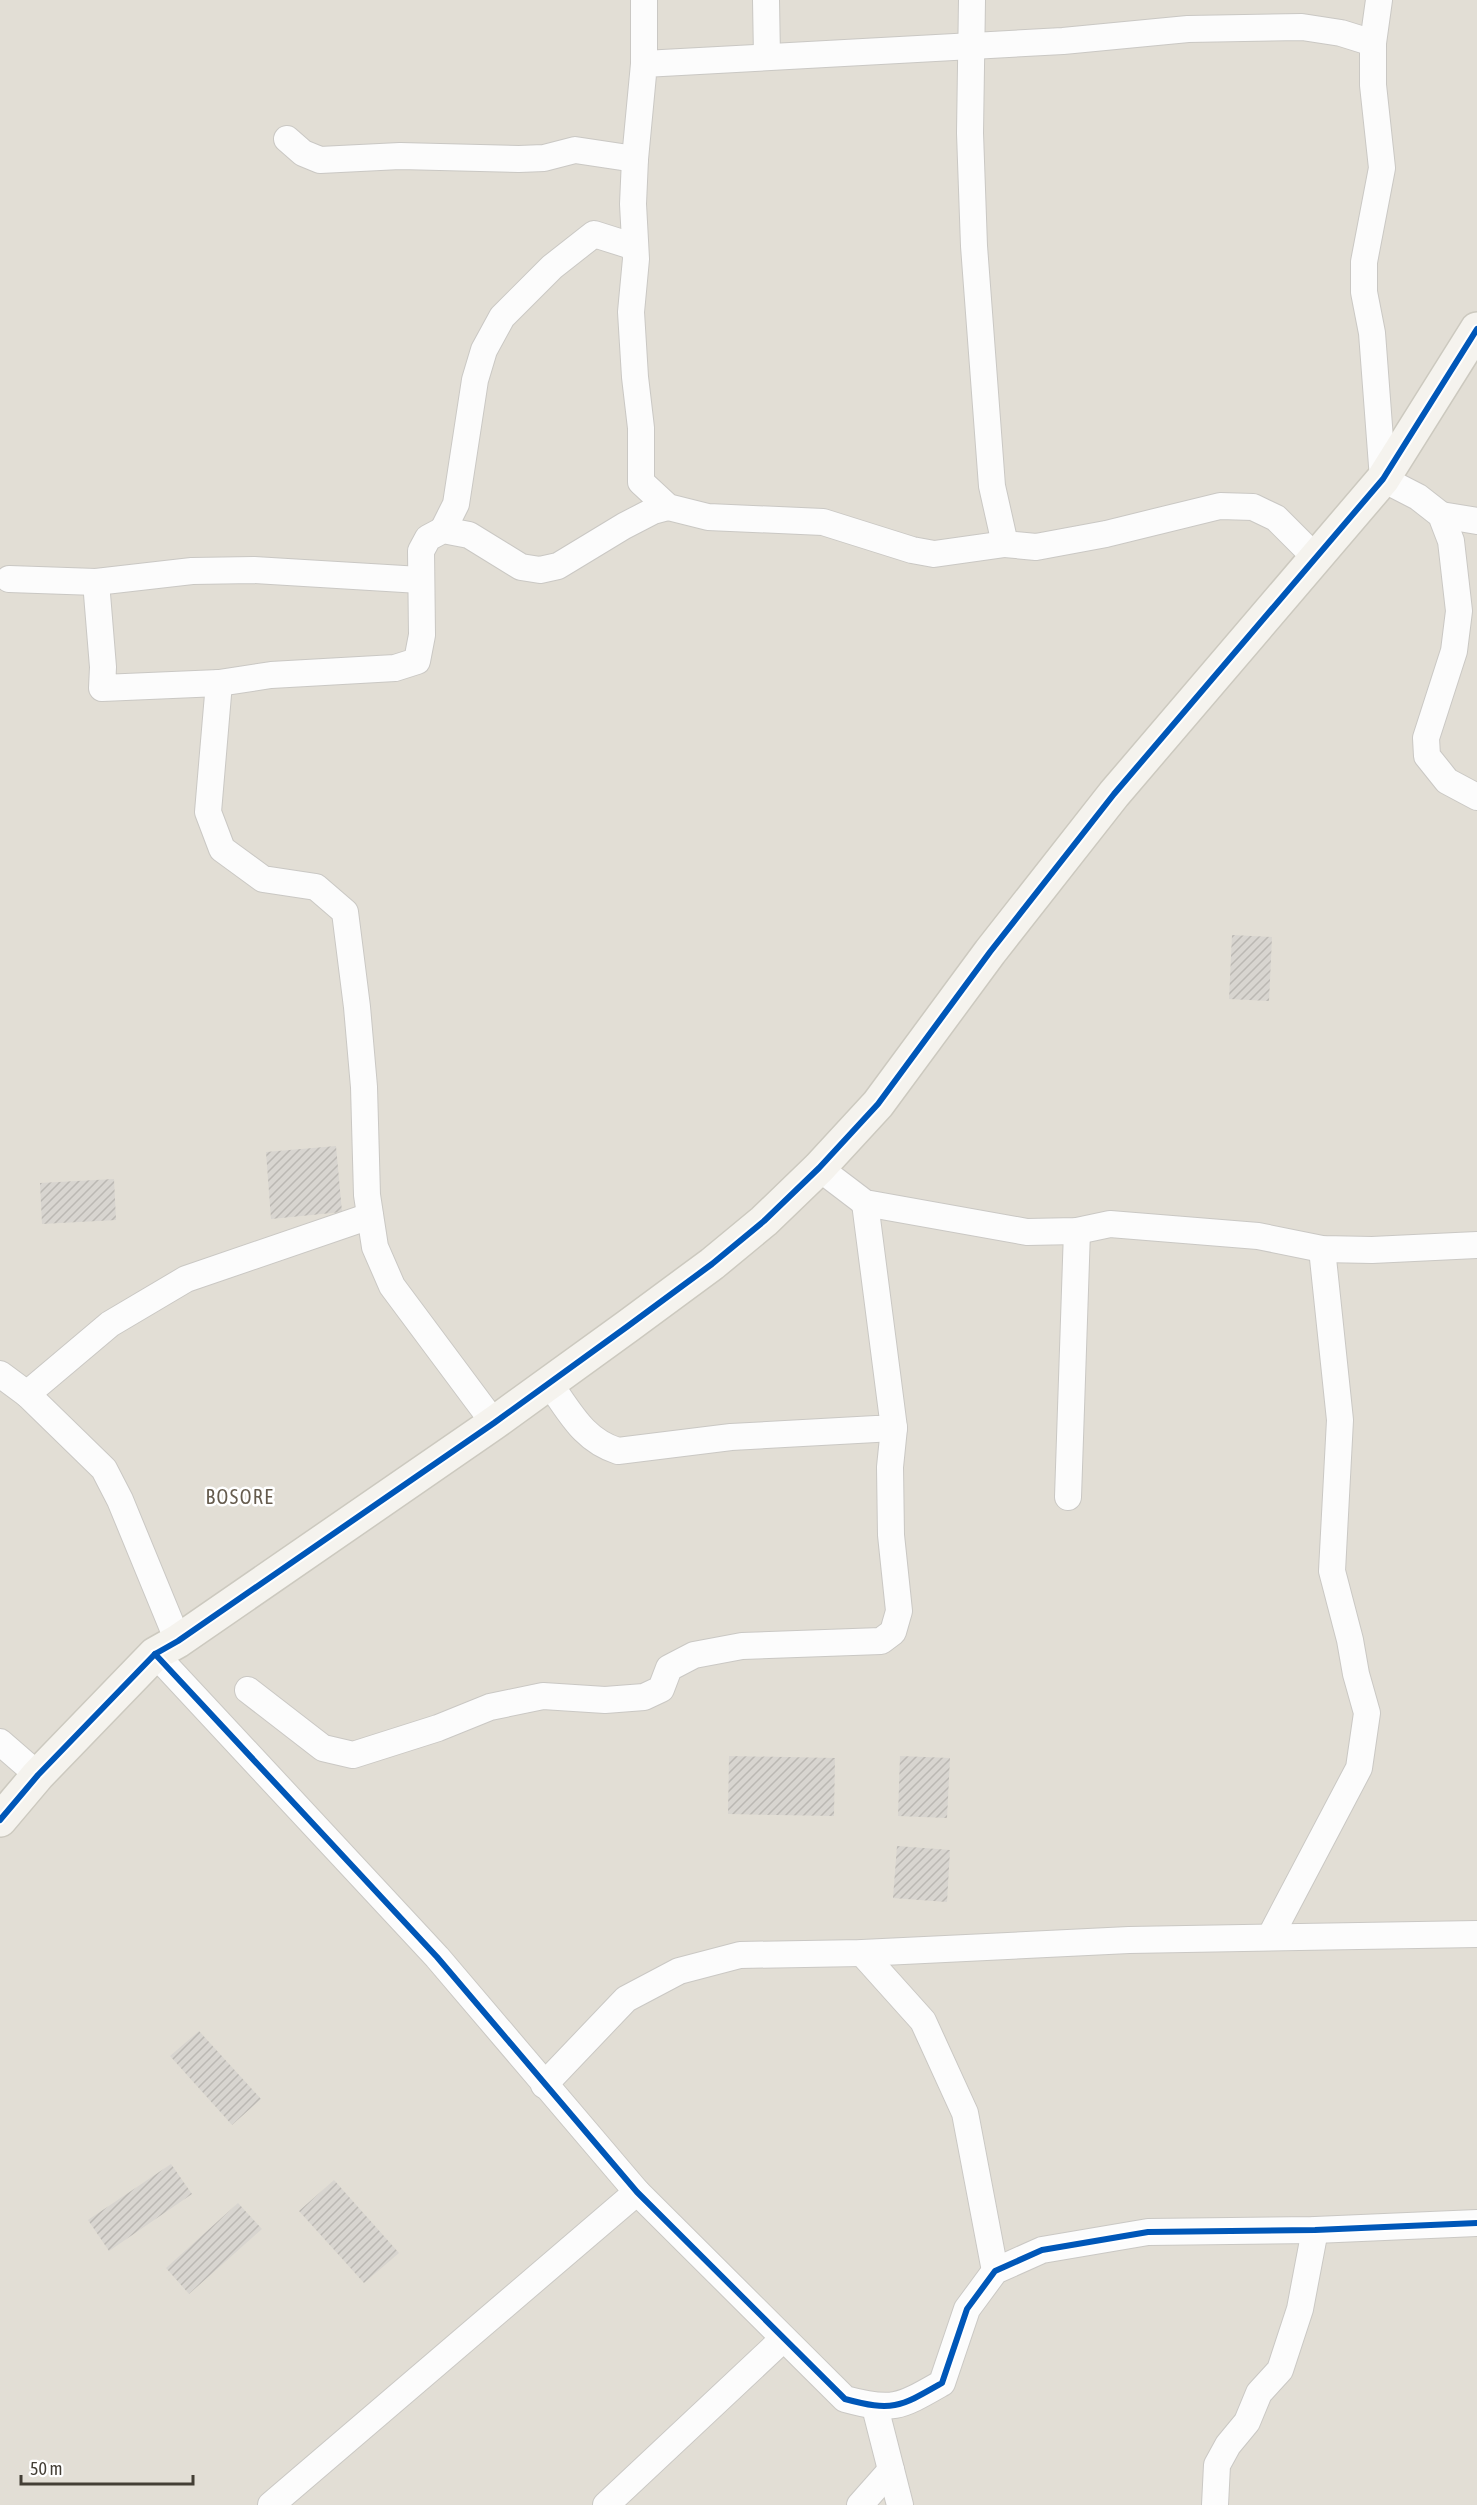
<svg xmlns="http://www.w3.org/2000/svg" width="1477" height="2505" font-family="'Asap Condensed',sans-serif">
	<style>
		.residential { fill: #e2ded5 }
		.building { fill: url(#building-hatch) }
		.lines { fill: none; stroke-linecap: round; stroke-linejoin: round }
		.street-casing { stroke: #cac8c4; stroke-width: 28 }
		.secondary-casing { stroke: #ccc9bf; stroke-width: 36 }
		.street { stroke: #fcfcfc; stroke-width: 26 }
		.secondary { stroke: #f5f3ee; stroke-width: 33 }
		.cycleway-casing { stroke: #fff; stroke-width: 10 }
		.cycleway { stroke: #0057b8; stroke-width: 6 }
		.labels { text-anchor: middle; stroke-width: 5; stroke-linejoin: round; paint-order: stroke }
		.quarter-label { font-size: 20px; letter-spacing: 1.5px; fill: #655b4d; stroke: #fff }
	</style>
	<defs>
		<pattern id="building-hatch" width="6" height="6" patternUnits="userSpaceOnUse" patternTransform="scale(1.5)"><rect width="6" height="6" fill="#d8d5d0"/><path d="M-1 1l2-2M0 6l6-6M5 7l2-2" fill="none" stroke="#bbb8b3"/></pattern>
	</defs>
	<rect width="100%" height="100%" fill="#eeece8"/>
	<rect class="residential" x="0" y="0" width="1477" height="2505"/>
	<g class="building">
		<path d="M 1232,935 L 1272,937 L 1269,1001 L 1229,999 Z"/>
		<path d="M 336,1146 L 342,1212 L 271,1219 L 266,1152 Z"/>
		<path d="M 114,1179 L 116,1220 L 42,1224 L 40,1183 Z"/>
		<path d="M 729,1756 L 835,1758 L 834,1816 L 728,1814 Z"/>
		<path d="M 900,1756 L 950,1758 L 947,1818 L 898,1816 Z"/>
		<path d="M 897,1846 L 950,1850 L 947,1902 L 893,1898 Z"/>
		<path d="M 199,2031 L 261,2099 L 232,2125 L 170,2056 Z"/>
		<path d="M 171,2164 L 192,2194 L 109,2251 L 88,2220 Z"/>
		<path d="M 334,2180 L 399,2253 L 364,2283 L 299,2211 Z"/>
		<path d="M 238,2203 L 262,2229 L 189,2294 L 166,2268 Z"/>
	</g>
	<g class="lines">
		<g class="street-casing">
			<g id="street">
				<path d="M 644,0 L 644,64"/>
				<path d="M 766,0 L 767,57"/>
				<path d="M 972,0 L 970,133 L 974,246 L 992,486 L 1005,544 L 1036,547 L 1106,534 L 1220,506 L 1253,507 L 1276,518 L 1315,557"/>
				<path d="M 1379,0 L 1373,43 L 1373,85 L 1382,168 L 1364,262 L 1364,292 L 1372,333 L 1383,479 L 1418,497 L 1441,515 L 1451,541 L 1459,611 L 1454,651 L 1426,738 L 1427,756 L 1447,781 L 1477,797"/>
				<path d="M 287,139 L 303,153 L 320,160 L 400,156 L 519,159 L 544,158 L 575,150 L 635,159"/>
				<path d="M 1441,515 L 1477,521"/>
				<path d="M 443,530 L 456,504 L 475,380 L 484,350 L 502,317 L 552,267 L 594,234 L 635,247"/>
				<path d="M 1005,544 L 934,554 L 912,550 L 823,522 L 708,517 L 668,507 L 641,482 L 641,428 L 635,377 L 631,312 L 636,259 L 633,204 L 635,159 L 644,64 L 1063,41 L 1188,29 L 1302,27 L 1341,33 L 1373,43"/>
				<path d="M 9,579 L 96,582 L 192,571 L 254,570 L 420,580"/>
				<path d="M 96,582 L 103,667 L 102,688 L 219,683 L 271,675 L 395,668 L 417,661 L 422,635 L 421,551 L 428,538 L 443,530 L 469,535 L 521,567 L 540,570 L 558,566 L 624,526 L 653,511 L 668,507"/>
				<path d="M 219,683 L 208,812 L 222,849 L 263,879 L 316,887 L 345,912 L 357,1007 L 364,1087 L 367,1195 L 375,1247 L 392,1286 L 494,1423"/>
				<path d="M 819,1168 L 865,1203 L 1027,1232 L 1077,1231 L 1110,1224 L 1258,1236 L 1322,1249 L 1372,1250 L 1477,1245"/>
				<path d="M 0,1374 L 27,1394 L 104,1469 L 120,1500 L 178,1641"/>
				<path d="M 549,1383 C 570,1412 583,1440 618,1451 L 731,1437 L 894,1428 L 865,1203"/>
				<path d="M 27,1394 L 110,1324 L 186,1279 L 370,1216"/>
				<path d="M 1068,1497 L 1077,1231"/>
				<path d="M 155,1654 L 437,1957 L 637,2192 L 845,2399 C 893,2412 900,2407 942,2383 L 967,2309 L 995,2271 L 1042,2250 L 1148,2232 L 1315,2230 L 1477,2223"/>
				<path d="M 248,1690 L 323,1748 L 353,1755 L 438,1728 L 490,1707 L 543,1696 L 605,1700 L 644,1697 L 661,1689 L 669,1668 L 694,1655 L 742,1646 L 881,1641 L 893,1632 L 899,1611 L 891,1535 L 890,1467 L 894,1428"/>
				<path d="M 0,1742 L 38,1775"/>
				<path d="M 1270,1937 L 1359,1768 L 1367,1713 L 1356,1674 L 1350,1640 L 1332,1571 L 1340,1420 L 1322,1249"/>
				<path d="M 862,1953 L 923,2021 L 965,2113 L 995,2271"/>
				<path d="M 544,2085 L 626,1999 L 679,1971 L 740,1955 L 862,1953 L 1129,1940 L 1477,1934"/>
				<path d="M 875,2407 L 900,2505"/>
				<path d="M 271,2505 L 637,2192"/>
				<path d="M 606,2505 L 783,2339"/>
				<path d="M 860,2505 L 891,2470"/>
				<path d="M 1215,2505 L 1217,2465 L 1228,2445 L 1247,2422 L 1259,2393 L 1280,2370 L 1300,2309 L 1315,2230"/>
			</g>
		</g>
		<g class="secondary-casing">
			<path id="secondary" d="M 0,1820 L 38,1775 L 155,1654 L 178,1641 L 494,1423 L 628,1326 L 712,1264 L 764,1221 L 819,1168 L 878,1104 L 990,952 L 1114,794 L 1383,479 L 1477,329"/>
		</g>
		<use href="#street" class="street"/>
		<use href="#secondary" class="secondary"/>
		<g class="cycleway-casing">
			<g id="cycleway">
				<path d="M 155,1654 L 437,1957 L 637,2192 L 845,2399 C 893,2412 900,2407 942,2383 L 967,2309 L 995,2271 L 1042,2250 L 1148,2232 L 1315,2230 L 1477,2223"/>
				<path d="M 0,1820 L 38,1775 L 155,1654 L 178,1641 L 494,1423 L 628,1326 L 712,1264 L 764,1221 L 819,1168 L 878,1104 L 990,952 L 1114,794 L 1383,479 L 1477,329"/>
			</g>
		</g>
		<use href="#cycleway" class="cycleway"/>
	</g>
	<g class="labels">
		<g class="quarter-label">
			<text x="240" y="1504">BOSORE</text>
		</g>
	</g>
	<path d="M21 2475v9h172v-9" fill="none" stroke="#433e35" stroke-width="3"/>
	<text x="30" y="2475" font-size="18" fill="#433e35" stroke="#ffffff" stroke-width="4.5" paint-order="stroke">50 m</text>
</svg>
